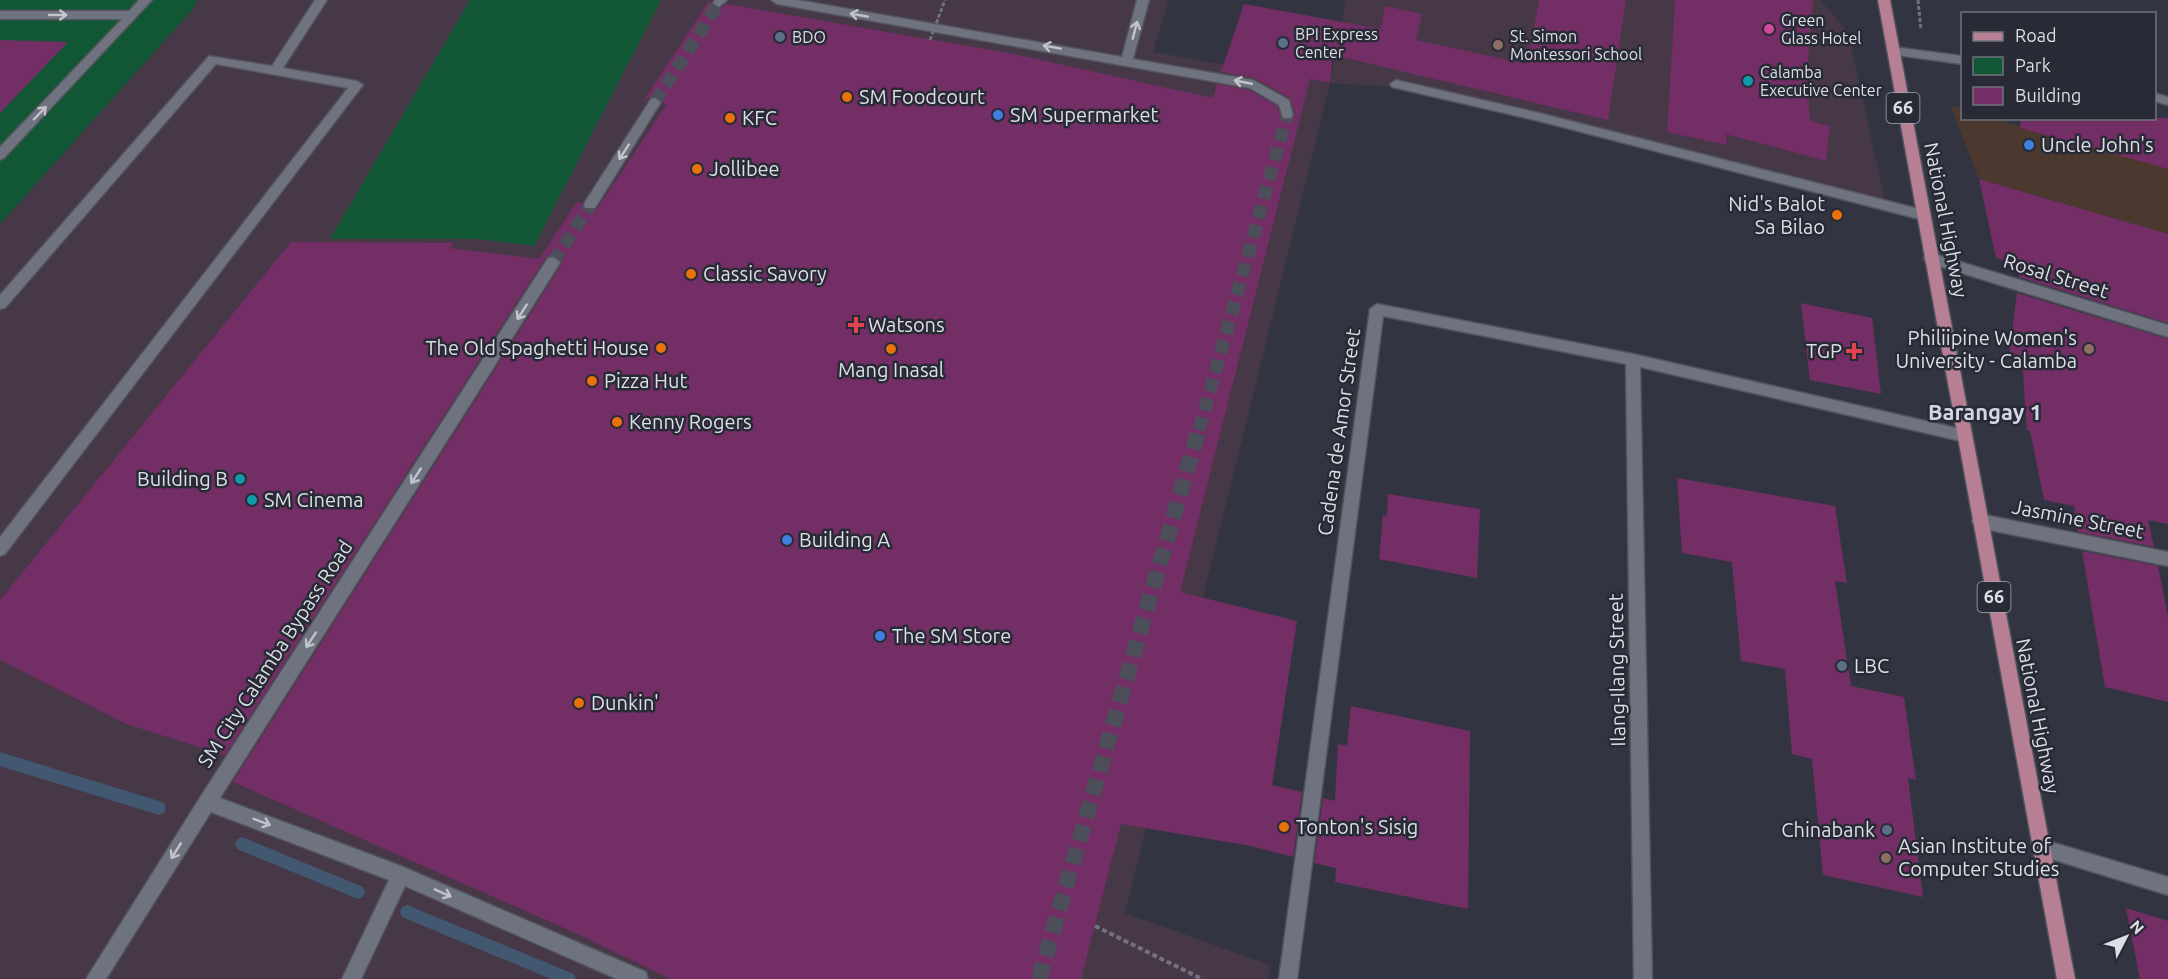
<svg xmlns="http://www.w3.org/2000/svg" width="2168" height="979" font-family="Ubuntu,sans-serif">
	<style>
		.commercial { fill: #463846 }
		.industrial { fill: #4b3930 }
		.green { fill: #125735 }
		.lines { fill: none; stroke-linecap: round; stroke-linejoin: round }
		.stream { fill: #425871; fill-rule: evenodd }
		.building { fill: #732e65 }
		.minor-tunnel-far1 { stroke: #4c4e5a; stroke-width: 13; stroke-dasharray: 13 7; stroke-linecap: butt }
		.minor-tunnel { stroke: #4c4e5a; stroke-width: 16; stroke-dasharray: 16 8; stroke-linecap: butt }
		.minor-casing { stroke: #51535c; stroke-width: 3 }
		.major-casing { stroke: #51535c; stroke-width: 3 }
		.path-far1 { stroke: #70737d; stroke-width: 3; stroke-dasharray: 4 2; stroke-linecap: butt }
		.path { stroke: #70737d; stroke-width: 4; stroke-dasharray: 5 3; stroke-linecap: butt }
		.minor { fill: #6f727f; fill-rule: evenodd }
		.major { fill: #b77f94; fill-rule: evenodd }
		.path-bridge { stroke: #70737d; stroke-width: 3; stroke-dasharray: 4 2; stroke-linecap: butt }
		.oneway { stroke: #c2c4cc }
		.hotel-dot { fill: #d1479c; stroke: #282b36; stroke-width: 2 }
		.service-dot { fill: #5c6f8a; stroke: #282b36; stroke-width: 2 }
		.education-dot { fill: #8d6e63; stroke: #282b36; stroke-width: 2 }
		.culture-dot { fill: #0f9aa8; stroke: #282b36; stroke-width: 2 }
		.food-dot { fill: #e8710a; stroke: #282b36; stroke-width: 2 }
		.shop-dot { fill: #3f7fe0; stroke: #282b36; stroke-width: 2 }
		.health-dot { fill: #e0444e; stroke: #282b36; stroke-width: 2 }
		.labels { text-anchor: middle; stroke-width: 5; stroke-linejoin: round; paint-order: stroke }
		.far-poi-label { font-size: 16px; fill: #dddfe6; stroke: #282b36; text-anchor: start }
		.shield { fill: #282b36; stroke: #a7a9b1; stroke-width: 1.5 }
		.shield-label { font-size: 18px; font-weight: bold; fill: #dddfe6 }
		.poi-label { font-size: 20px; fill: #dddfe6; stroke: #282b36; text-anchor: start }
		.street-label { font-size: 20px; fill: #dddfe6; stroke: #282b36 }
		.quarter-label { font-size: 22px; font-weight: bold; fill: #d3d7e5; stroke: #282b36 }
	</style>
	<rect width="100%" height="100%" fill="#323541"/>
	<path class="commercial" d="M 197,0 L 1169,0 L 1153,52 L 1330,83 L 1346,0 L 1820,0 L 1848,32 L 1887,210 L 1540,121 L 1397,87 L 1330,83 L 1125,913 L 1270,965 L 1268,979 L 0,979 L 0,224 L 192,10 Z"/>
	<path class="industrial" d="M 1950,105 L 1962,109 L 1962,118 L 1995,119 L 2168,169 L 2168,234 L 1979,179 Z"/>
	<g class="green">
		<path d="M 0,0 L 197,0 L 192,10 L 0,224 Z"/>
		<path d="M 470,0 L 661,0 L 534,246 L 478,239 L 330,239 Z"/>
	</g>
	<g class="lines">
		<g class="stream">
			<path d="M 0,752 L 159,801 L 164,803 L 166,808 L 164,813 L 159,815 L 0,766 Z"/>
			<path d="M 242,837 L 363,887 L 365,892 L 363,897 L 358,899 L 237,849 L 235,844 L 237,839 Z"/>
			<path d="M 407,905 L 574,974 L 576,979 L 551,979 L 402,917 L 400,912 L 402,907 Z"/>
		</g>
	</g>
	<g class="building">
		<path d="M 1539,0 L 1626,0 L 1608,120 L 1333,55 L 1330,83 L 1310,79 L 1180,592 L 1297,621 L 1272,785 L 1302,792 L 1293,857 L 1251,846 L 1121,824 L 1081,979 L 670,979 L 580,935 L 233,782 L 560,267 L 562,261 L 554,255 L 546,257 L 225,755 L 126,724 L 0,660 L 0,600 L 291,242 L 454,243 L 449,248 L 539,259 L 577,202 L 582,203 L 584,210 L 597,209 L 666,105 L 656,96 L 644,100 L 709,1 L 719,9 L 726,4 L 1014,54 L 1213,98 L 1217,84 L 1249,90 L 1277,106 L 1282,120 L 1291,120 L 1295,114 L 1290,98 L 1254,78 L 1221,72 L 1244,4 L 1381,29 L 1385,6 L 1422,14 L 1416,40 L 1527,64 Z"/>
		<path d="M 1675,0 L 1813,0 L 1807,72 L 1810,121 L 1830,126 L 1826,161 L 1726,134 L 1727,145 L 1667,132 Z"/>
		<path d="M 0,40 L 68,42 L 0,113 Z"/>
		<path d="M 2021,118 L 2168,118 L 2168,169 L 2020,128 Z"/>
		<path d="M 1979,179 L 2168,234 L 2168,323 L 2019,277 L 2020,265 L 1996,258 Z"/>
		<path d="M 2017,293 L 2168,339 L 2168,524 L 2148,520 L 2154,547 L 2078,532 L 2074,506 L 2044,500 L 2030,431 L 2027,430 L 2022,361 L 2009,356 Z"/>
		<path d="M 1801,303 L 1872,318 L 1881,394 L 1810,380 Z"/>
		<path d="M 1677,478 L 1835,506 L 1847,583 L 1835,581 L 1851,686 L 1904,697 L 1916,780 L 1908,778 L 1923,897 L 1823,875 L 1812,759 L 1792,754 L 1785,669 L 1741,661 L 1732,562 L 1682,553 Z"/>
		<path d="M 1388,494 L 1480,509 L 1477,578 L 1379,559 L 1383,515 L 1387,516 Z"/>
		<path d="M 2082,551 L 2158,566 L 2168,617 L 2168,702 L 2105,687 Z"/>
		<path d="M 1351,706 L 1470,731 L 1468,909 L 1335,882 L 1336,868 L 1314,863 L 1323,798 L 1335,801 L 1338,744 L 1347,746 Z"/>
		<path d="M 2126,908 L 2168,921 L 2168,979 L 2140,979 Z"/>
	</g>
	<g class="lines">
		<g class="minor-tunnel-far1">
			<path d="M 655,102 L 719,3"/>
			<path d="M 553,262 L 590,205"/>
			<path d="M 1199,430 L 1287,115"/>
		</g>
		<path class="minor-tunnel" d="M 1039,979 L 1199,429"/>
		<g class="minor-casing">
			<g id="minor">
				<path d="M 139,0 L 152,0 L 4,158 L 0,160 L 0,147 L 122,19 L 0,19 L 0,11 L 129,11 Z"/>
				<path d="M 315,0 L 327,0 L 283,68 L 357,81 L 363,85 L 5,554 L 0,556 L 0,537 L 348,88 L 216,64 L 5,308 L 0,309 L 0,295 L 209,56 L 272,66 Z"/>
				<path d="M 715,0 L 727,0 L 719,7 L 713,3 Z"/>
				<path d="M 771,0 L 798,0 L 1122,57 L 1137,0 L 1149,0 L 1133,59 L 1253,80 L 1289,100 L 1293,115 L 1291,118 L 1283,118 L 1279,105 L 1250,88 L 777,4 Z"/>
				<path d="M 1893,47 L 1962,56 L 1962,64 L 1889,54 L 1887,51 Z"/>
				<path d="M 1396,80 L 1539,113 L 1923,210 L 1929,215 L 1923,220 L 1539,121 L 1392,87 L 1390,84 Z"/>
				<path d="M 2154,93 L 2168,97 L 2168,105 L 2154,101 Z"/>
				<path d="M 655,98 L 661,102 L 595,208 L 585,208 L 584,205 L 585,202 L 651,99 Z"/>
				<path d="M 1931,253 L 2168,325 L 2168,337 L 1926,262 L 1924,258 L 1926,254 Z"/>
				<path d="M 553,257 L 560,262 L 558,266 L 220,798 L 401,866 L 646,972 L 648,979 L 617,979 L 405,886 L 361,979 L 342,979 L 389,880 L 211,812 L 106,979 L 86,979 L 201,796 L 548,258 Z"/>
				<path d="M 1377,304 L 1633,354 L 1965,430 L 1970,432 L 1972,436 L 1970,440 L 1965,442 L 1640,367 L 1652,979 L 1634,979 L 1626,364 L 1383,316 L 1297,979 L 1279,979 L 1370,309 Z"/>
				<path d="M 1980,514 L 2168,552 L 2168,566 L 1980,528 L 1975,526 L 1972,521 L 1975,516 Z"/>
				<path d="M 2041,839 L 2168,877 L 2168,895 L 2035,854 L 2032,848 L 2035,842 Z"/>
			</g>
		</g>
		<g class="major-casing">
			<path id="major" d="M 1878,0 L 1890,0 L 2075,979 L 2057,979 Z"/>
		</g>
		<path class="path-far1" d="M 1918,0 L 1921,30"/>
		<path class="path" d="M 1095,926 L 1202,979"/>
		<use href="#minor" class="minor"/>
		<use href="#major" class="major"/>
		<path class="path-bridge" d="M 930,40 L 945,0"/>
	</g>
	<defs><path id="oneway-shaft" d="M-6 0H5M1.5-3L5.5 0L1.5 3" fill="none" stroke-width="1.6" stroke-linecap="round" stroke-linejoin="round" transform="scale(1.5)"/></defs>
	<g class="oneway">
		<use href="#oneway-shaft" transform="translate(58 15)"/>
		<use href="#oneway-shaft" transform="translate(859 15) rotate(-170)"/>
		<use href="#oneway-shaft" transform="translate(1135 30) rotate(-75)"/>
		<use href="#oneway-shaft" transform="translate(1052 47) rotate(-170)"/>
		<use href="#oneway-shaft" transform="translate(1243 82) rotate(-169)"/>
		<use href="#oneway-shaft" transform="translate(40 113) rotate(-46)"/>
		<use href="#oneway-shaft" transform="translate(624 152) rotate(123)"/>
		<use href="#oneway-shaft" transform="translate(522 312) rotate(123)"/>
		<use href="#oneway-shaft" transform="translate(416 476) rotate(123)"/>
		<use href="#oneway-shaft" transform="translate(311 640) rotate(123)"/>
		<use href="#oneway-shaft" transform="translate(262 822) rotate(21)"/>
		<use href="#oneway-shaft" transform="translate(176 851) rotate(122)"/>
		<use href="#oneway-shaft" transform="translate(443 893) rotate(24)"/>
	</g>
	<circle class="hotel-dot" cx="1769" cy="29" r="6"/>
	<g class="service-dot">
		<circle cx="780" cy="37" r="6"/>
		<circle cx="1283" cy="43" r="6"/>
		<circle cx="1842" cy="666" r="6"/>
		<circle cx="1887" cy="830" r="6"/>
	</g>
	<g class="education-dot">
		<circle cx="1498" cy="45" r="6"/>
		<circle cx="2089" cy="349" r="6"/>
		<circle cx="1886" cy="858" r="6"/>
	</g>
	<g class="culture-dot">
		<circle cx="1748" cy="81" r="6"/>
		<circle cx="240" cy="479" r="6"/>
		<circle cx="252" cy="500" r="6"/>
	</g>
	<g class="food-dot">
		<circle cx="847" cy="97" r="6"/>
		<circle cx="730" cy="118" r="6"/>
		<circle cx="697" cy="169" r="6"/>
		<circle cx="1837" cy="215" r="6"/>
		<circle cx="691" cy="274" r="6"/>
		<circle cx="661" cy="348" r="6"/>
		<circle cx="891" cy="349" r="6"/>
		<circle cx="592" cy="381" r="6"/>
		<circle cx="617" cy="422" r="6"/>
		<circle cx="579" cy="703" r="6"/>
		<circle cx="1284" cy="827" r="6"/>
	</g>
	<g class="shop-dot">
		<circle cx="998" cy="115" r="6"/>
		<circle cx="2029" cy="145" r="6"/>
		<circle cx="787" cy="540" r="6"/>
		<circle cx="880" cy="636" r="6"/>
	</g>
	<g class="health-dot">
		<path d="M853 316h6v6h6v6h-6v6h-6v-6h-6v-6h6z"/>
		<path d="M1851 342h6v6h6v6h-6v6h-6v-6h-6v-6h6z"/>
	</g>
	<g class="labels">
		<g class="far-poi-label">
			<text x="1781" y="26">Green<tspan x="1781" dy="18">Glass Hotel</tspan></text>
			<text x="1295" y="40">BPI Express<tspan x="1295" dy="18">Center</tspan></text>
			<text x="1510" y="42">St. Simon<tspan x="1510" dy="18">Montessori School</tspan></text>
			<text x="792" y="43">BDO</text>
			<text x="1760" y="78">Calamba<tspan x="1760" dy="18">Executive Center</tspan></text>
		</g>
		<g class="shield">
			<rect x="1886.5" y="93" width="33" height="30" rx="4.5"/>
			<rect x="1977.5" y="582" width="33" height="30" rx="4.5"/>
		</g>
		<g class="shield-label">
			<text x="1903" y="114">66</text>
			<text x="1994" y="603">66</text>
		</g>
		<g class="poi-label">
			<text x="859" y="104">SM Foodcourt</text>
			<text x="1010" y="122">SM Supermarket</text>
			<text x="742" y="125">KFC</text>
			<text x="2041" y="152">Uncle John's</text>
			<text x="709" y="176">Jollibee</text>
			<text x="1825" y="211" text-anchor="end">Nid's Balot<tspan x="1825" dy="23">Sa Bilao</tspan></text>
			<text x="703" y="281">Classic Savory</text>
			<text x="868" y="332">Watsons</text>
			<text x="2077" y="345" text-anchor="end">Philiipine Women's<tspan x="2077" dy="23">University - Calamba</tspan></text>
			<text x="649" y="355" text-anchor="end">The Old Spaghetti House</text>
			<text x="1842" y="358" text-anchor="end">TGP</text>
			<text x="891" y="377" text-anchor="middle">Mang Inasal</text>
			<text x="604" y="388">Pizza Hut</text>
			<text x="629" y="429">Kenny Rogers</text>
			<text x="228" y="486" text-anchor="end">Building B</text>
			<text x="264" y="507">SM Cinema</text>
			<text x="799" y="547">Building A</text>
			<text x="892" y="643">The SM Store</text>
			<text x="1854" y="673">LBC</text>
			<text x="591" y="710">Dunkin'</text>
			<text x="1296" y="834">Tonton's Sisig</text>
			<text x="1875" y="837" text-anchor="end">Chinabank</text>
			<text x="1898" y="853">Asian Institute of<tspan x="1898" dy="23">Computer Studies</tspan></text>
		</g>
		<g class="street-label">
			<text transform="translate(1946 220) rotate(79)" y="7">National Highway</text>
			<text transform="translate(2056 276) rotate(17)" y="7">Rosal Street</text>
			<text transform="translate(1339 432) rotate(-82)" y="7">Cadena de Amor Street</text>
			<text transform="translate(2078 519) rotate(11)" y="7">Jasmine Street</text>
			<text transform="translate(275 654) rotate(-57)" y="7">SM City Calamba Bypass Road</text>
			<text transform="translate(1617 670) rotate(-91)" y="7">Ilang-Ilang Street</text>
			<text transform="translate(2038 716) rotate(79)" y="7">National Highway</text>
		</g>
		<g class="quarter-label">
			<text x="1985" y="420">Barangay 1</text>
		</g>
	</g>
	<rect x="1961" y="12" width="195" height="108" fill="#282b36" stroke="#70737c" stroke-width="1.5"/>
	<rect x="1973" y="32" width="30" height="9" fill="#b77f94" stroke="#70737c" stroke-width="1.5"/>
	<text x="2015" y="42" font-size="18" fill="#dddfe6">Road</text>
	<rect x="1973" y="57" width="30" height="18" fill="#125735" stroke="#70737c" stroke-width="1.5"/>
	<text x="2015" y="72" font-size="18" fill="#dddfe6">Park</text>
	<rect x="1973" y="87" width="30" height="18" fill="#732e65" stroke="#70737c" stroke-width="1.5"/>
	<text x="2015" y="102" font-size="18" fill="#dddfe6">Building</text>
	<g transform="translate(2126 937) rotate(48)" stroke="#282b36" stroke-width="4.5" paint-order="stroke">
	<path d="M0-4.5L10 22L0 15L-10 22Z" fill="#dddfe6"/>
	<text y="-9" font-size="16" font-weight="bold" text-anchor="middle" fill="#dddfe6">N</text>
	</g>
</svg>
